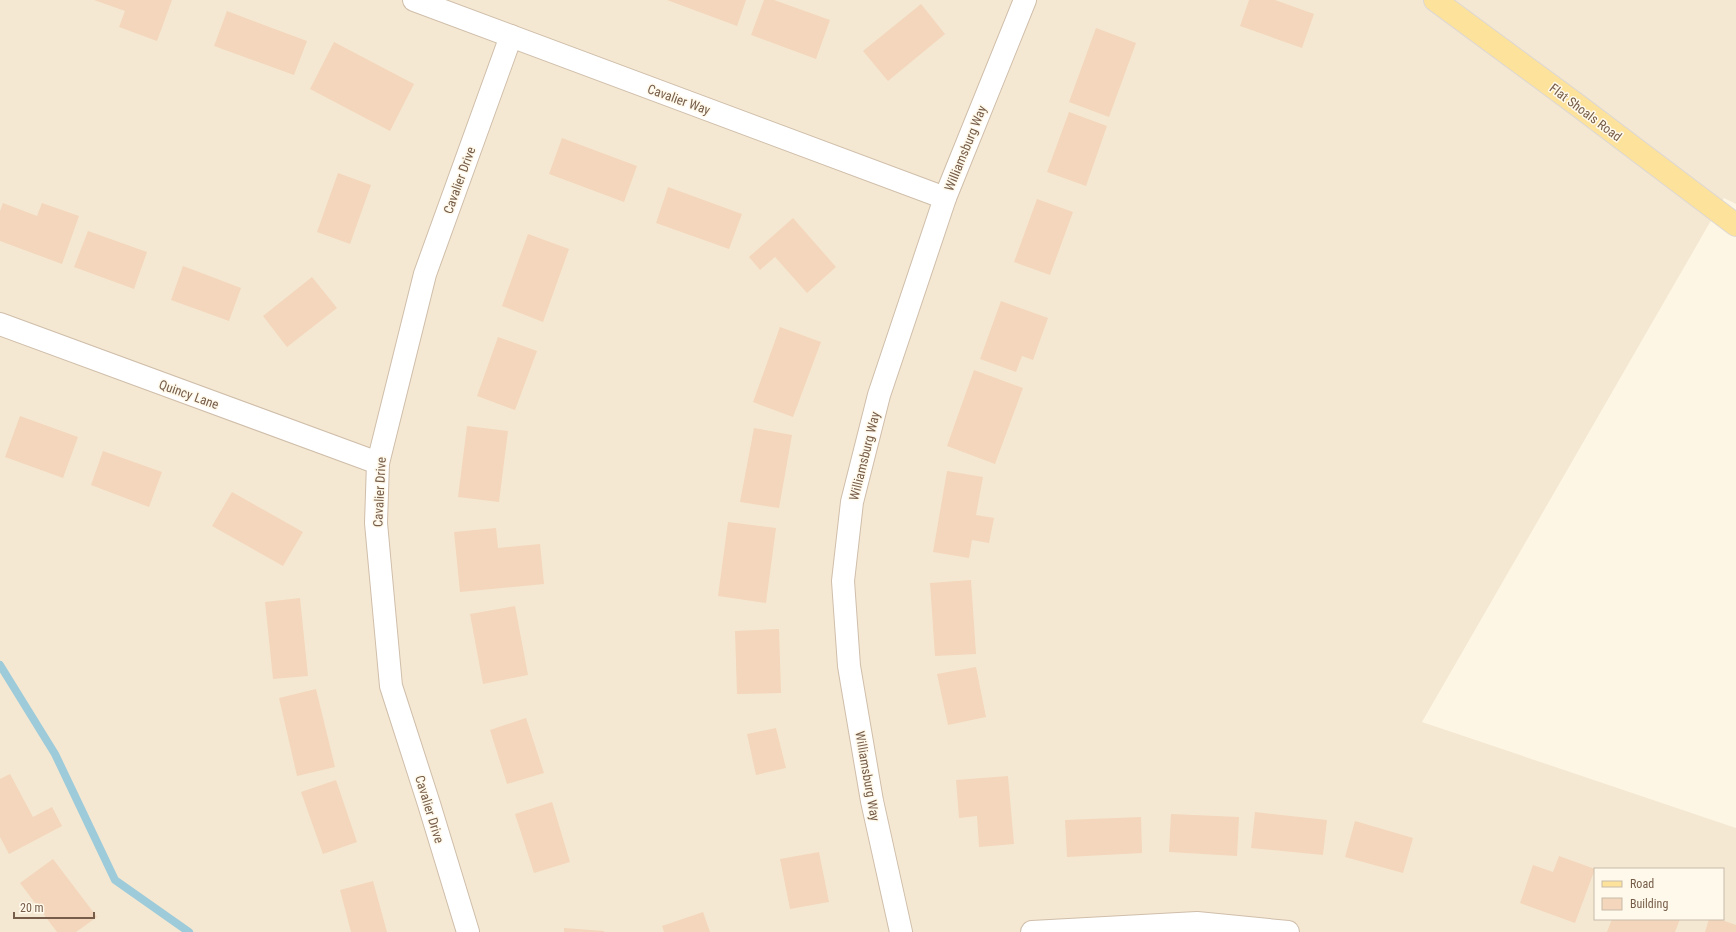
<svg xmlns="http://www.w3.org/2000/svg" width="1736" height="932" font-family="'Roboto Condensed',sans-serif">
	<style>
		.residential { fill: #f5e8d2; fill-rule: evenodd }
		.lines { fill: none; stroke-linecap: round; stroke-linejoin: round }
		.stream { stroke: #9ecbd9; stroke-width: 8 }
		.building { fill: #f3d6bb }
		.minor-casing { stroke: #cfbeaa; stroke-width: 24 }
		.major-casing { stroke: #ded8d3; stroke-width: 24 }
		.minor { stroke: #fff; stroke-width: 22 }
		.major { stroke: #fde29b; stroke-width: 22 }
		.labels { text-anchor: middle; stroke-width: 3; stroke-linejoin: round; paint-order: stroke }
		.street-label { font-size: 13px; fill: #765d49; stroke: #fff9eb }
	</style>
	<rect width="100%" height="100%" fill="#fdf6e4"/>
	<path class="residential" d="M 0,0 L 1736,0 L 1736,204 L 1724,198 L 1422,722 L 1736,828 L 1736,932 L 0,932 ZM 1595,869 L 1723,869 L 1723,919 L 1595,919 Z"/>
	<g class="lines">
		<path class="stream" d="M 0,665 L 55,754 L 115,880 L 189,932"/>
	</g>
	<g class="building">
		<path d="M 94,0 L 172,0 L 157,41 L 119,27 L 125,11 Z"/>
		<path d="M 667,0 L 746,0 L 737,26 Z"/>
		<path d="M 764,0 L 774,0 L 830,20 L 816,59 L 751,35 Z"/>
		<path d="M 1249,0 L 1275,0 L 1314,14 L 1302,48 L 1240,26 Z"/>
		<path d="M 921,4 L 945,34 L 888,81 L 863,51 Z"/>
		<path d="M 227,11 L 307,41 L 294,75 L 214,46 Z"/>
		<path d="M 1096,28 L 1136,43 L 1109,117 L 1069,102 Z"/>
		<path d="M 334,42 L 414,84 L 390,131 L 310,89 Z"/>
		<path d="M 1069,112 L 1107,126 L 1086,186 L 1047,172 Z"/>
		<path d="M 562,138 L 637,166 L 624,202 L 549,174 Z"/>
		<path d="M 338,173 L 371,185 L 350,244 L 317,232 Z"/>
		<path d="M 668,187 L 742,214 L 729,249 L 656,223 Z"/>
		<path d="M 1037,199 L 1073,212 L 1050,275 L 1014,262 Z"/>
		<path d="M 3,203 L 37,216 L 42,203 L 79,216 L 62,264 L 0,241 L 0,211 Z"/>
		<path d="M 793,218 L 836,267 L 807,293 L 775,257 L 760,270 L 749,257 Z"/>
		<path d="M 88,231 L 147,252 L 134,289 L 74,267 Z"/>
		<path d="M 528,234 L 569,249 L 543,322 L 502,306 Z"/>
		<path d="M 183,266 L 241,288 L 229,321 L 171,300 Z"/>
		<path d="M 312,277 L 337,308 L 287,347 L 263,316 Z"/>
		<path d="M 1001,301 L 1048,318 L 1033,360 L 1022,356 L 1016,372 L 980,359 Z"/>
		<path d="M 780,327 L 821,342 L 793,417 L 753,402 Z"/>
		<path d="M 498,337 L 537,351 L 515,410 L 477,396 Z"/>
		<path d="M 974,370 L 1023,388 L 995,464 L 947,446 Z"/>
		<path d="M 20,416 L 78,437 L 63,478 L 5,457 Z"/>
		<path d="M 467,426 L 508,431 L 499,502 L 458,497 Z"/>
		<path d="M 754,428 L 792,435 L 779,508 L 740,502 Z"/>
		<path d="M 103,451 L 162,472 L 149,507 L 91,485 Z"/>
		<path d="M 947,471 L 983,477 L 976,515 L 994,518 L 989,543 L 972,540 L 969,558 L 933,552 Z"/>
		<path d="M 232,492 L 303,532 L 283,566 L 212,526 Z"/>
		<path d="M 728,522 L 776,528 L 766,603 L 718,596 Z"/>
		<path d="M 496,528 L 498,548 L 540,544 L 544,584 L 460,592 L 454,532 Z"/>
		<path d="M 971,580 L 976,654 L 935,656 L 930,583 Z"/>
		<path d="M 300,598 L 308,676 L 273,679 L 265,602 Z"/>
		<path d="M 515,606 L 528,675 L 483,684 L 470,614 Z"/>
		<path d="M 779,629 L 781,693 L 737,694 L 735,631 Z"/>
		<path d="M 976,667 L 986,717 L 948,725 L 937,674 Z"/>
		<path d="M 316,689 L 335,767 L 297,776 L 279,698 Z"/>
		<path d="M 526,718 L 544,773 L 507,784 L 490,730 Z"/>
		<path d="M 776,728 L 786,768 L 756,775 L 747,734 Z"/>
		<path d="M 10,774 L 33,817 L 52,807 L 62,826 L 9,854 L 0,837 L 0,779 Z"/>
		<path d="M 1008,776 L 1014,844 L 979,847 L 977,816 L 959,818 L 956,780 Z"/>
		<path d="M 336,780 L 357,842 L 323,854 L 301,792 Z"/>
		<path d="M 552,802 L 570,862 L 534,873 L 515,814 Z"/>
		<path d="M 1255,812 L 1327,820 L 1323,855 L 1251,848 Z"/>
		<path d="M 1171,814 L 1239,817 L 1237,856 L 1169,852 Z"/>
		<path d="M 1141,817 L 1142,853 L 1067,857 L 1065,820 Z"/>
		<path d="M 1355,821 L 1413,838 L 1403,873 L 1345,857 Z"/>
		<path d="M 819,852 L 829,902 L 790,909 L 780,859 Z"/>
		<path d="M 1559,856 L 1595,869 L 1575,923 L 1520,903 L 1533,865 L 1553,872 Z"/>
		<path d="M 53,859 L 97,917 L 76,932 L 57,932 L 20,883 Z"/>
		<path d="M 373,881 L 387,932 L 351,932 L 340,890 Z"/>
		<path d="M 703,912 L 710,932 L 664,932 L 662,926 Z"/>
		<path d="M 1612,919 L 1680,919 L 1675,932 L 1607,932 Z"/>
		<path d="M 1709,919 L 1719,919 L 1736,925 L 1736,932 L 1705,932 Z"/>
		<path d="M 564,928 L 604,931 L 604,932 L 564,932 Z"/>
	</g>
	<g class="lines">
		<g class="minor-casing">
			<g id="minor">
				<path d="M 414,0 L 945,198"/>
				<path d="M 0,324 L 378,463"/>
				<path d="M 468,932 L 429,804 L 391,686 L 376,523 L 378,463 L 425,274 L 511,36"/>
				<path d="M 901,932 L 872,801 L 849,666 L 843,581 L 852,502 L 879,395 L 945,198 L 1025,0"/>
				<path d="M 1032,932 L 1197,923 L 1288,932"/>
			</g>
		</g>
		<g class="major-casing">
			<path id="major" d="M 1435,0 L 1576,104 L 1736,225"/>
		</g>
		<use href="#minor" class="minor"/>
		<use href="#major" class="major"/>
	</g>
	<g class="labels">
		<g class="street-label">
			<text transform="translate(679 99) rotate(20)" y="5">Cavalier Way</text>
			<text transform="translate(1586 112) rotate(37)" y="5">Flat Shoals Road</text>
			<text transform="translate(965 148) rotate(-68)" y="5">Williamsburg Way</text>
			<text transform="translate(459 180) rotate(-70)" y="5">Cavalier Drive</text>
			<text transform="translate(189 394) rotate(20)" y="5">Quincy Lane</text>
			<text transform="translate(864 456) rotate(-76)" y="5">Williamsburg Way</text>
			<text transform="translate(379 492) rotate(-87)" y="5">Cavalier Drive</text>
			<text transform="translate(868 776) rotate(80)" y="5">Williamsburg Way</text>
			<text transform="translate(430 809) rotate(73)" y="5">Cavalier Drive</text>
		</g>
	</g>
	<rect x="1594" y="868" width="130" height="52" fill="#fff9eb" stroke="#c8bbaa"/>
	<rect x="1602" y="881" width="20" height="6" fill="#fde29b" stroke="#c8bbaa"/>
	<text x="1630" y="888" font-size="12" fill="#765d49">Road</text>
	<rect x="1602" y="898" width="20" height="12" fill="#f3d6bb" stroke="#c8bbaa"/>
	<text x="1630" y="908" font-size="12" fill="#765d49">Building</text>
	<path d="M14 912v6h80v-6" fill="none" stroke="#765d49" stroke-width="2"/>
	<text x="20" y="912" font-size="12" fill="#765d49" stroke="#fff9eb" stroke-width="3" paint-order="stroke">20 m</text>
</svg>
